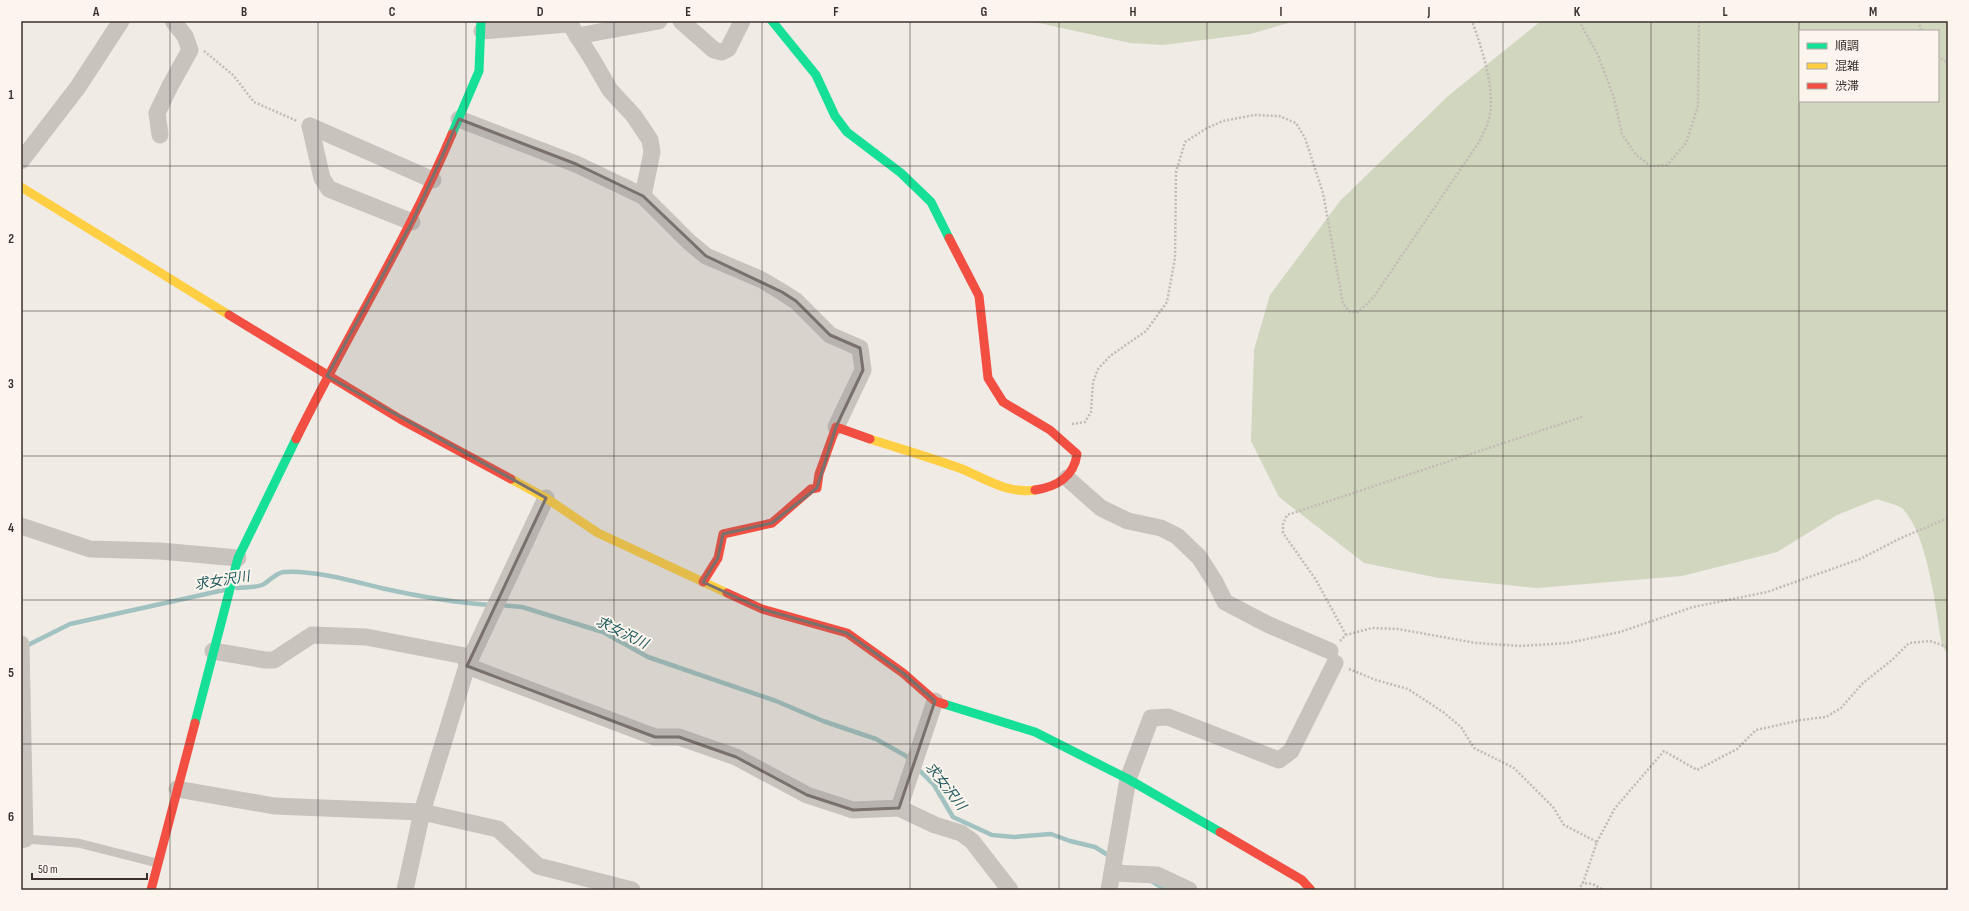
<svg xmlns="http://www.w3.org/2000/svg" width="1969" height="911" font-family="'Sofia Sans Condensed','Noto Sans JP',sans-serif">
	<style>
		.green { fill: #d1d6bf; fill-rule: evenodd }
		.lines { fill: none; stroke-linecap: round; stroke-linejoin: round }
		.stream { stroke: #a1c2c1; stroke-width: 4.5 }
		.path { stroke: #c2bbb6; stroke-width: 2.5; stroke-dasharray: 2 2; stroke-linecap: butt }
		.lane { stroke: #c9c3be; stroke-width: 9 }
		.street { stroke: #c9c3be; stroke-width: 17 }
		.fast { stroke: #16e098; stroke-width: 9 }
		.slow { stroke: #ffcf43; stroke-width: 9 }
		.jam { stroke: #f24e42; stroke-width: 9 }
		.marked { fill: #7a716c; fill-opacity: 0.2; stroke: #7a716c; stroke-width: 3; stroke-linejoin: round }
		.grid { fill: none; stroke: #3b302b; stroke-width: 1; stroke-opacity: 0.55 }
		.labels { text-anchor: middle; stroke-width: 4; stroke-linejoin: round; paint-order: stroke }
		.water-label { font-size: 14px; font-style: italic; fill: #1f5a5e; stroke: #fbf5ee }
		.neatline { fill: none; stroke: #3b302b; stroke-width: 1.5 }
		.grid-label { font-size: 13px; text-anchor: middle; font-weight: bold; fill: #3b302b }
	</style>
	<rect width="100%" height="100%" fill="#f0ebe5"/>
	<g class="green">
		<path d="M 1030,21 L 1295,21 L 1250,34 L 1163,45 L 1130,43 Z"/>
		<path d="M 1541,21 L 1948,21 L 1948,654 L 1942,646 C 1936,611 1928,535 1903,509 C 1897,504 1884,502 1877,499 L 1837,515 L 1777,552 L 1682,576 L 1537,588 L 1439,578 L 1364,563 L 1279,497 L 1251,441 L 1254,350 L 1270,295 L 1340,201 L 1448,96 ZM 1800,31 L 1938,31 L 1938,101 L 1800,101 Z"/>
	</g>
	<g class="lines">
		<g class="stream">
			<path d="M 237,588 C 244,587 258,588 264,584 C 271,580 275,573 284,572 C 314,570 352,581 381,588 C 417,596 455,603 492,605"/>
			<path d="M 500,605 L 522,607 L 603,632 L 648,657 L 776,701 L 823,721 L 876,739 L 906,756 L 911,761"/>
			<path d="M 24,647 L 70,624 L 224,590"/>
			<path d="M 917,768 L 934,785 L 953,817 L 992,835 L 1014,837 L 1051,834 L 1070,841 L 1095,847 L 1111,857"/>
			<path d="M 1150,880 L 1166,890"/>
		</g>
		<g class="path">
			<path d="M 1579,21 L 1598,55 L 1614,98 L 1622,134 L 1636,155 L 1651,166 L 1667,165 L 1686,143 L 1698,106 L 1699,21"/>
			<path d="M 1918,21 L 1922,31"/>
			<path d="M 204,51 L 233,75 L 254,102 L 297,121"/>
			<path d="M 1938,56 L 1948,63"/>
			<path d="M 1072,424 L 1085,422 L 1091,412 L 1093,382 L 1098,369 L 1110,356 L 1146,331 L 1167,302 L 1175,258 L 1176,172 L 1185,142 L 1207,128 L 1223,121 L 1254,115 L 1279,116 L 1296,123 L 1305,138 L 1323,193 L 1343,304 L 1350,312 L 1358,312 L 1373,298 L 1479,142 C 1482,135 1487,127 1489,119 C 1496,90 1482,49 1472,21"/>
			<path d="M 1346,635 L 1316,580 L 1283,533 L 1283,524 L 1287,515 L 1582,417"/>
			<path d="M 1340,641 L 1346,635 L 1372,628 L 1398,629 L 1476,643 L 1521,646 L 1568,643 L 1620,632 L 1693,607 L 1767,592 L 1860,559 L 1901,538 L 1948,518"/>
			<path d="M 1349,669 L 1376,680 L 1408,689 L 1443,712 L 1461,727 L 1474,748 L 1514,768 L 1553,807 L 1564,825 L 1597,842 L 1583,883 L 1593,884 L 1603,890"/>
			<path d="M 1597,842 L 1615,808 L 1664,751 L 1697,770 L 1737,749 L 1756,730 L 1801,720 L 1826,717 L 1841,708 L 1863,683 L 1892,660 L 1909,643 L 1930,641 L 1948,647"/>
			<path d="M 1578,890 L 1583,883"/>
		</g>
		<path class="lane" d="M 25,839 L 78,843 L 157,863"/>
		<g class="street">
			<path d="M 568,21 L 592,59 L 610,90 L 634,116 L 650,140 L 652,152 L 643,196"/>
			<path d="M 681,21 L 714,50 L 722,52 L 728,49 L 742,21"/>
			<path d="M 482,31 L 568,24"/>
			<path d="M 577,36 L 659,21"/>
			<path d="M 459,119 L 576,164 L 643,196 L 688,241 L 706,256 L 762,280 L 782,292 L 796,301 L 830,335 L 860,348 L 863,370 L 836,427"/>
			<path d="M 310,126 L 322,178 L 329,189 L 412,222"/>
			<path d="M 310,126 L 433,180"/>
			<path d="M 160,135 L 157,113 L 170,86 L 190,50 L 185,36 L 173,21"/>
			<path d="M 21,161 L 78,87 L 121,21"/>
			<path d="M 1067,478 L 1101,508 L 1128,521 L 1161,528 L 1177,536 L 1199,557 L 1215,582 L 1225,602 L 1267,624 L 1330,651"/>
			<path d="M 21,526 L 90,549 L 160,551 L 238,558"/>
			<path d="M 21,644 L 25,839 L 21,840"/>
			<path d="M 213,651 L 265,660 L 274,660 L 312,635 L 366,637 L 465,656 L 467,666"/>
			<path d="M 467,666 L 655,737 L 679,737 L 736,757 L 807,795 L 853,810 L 899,808 L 935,701"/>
			<path d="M 177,789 L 274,806 L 422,812 L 498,829 L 538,866 L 632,890"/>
			<path d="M 899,808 L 935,825 L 961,833 L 972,841 L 1010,890"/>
			<path d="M 1112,873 L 1157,875 L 1189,890"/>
			<path d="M 405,890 L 422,812 L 467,666 L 546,498"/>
			<path d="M 1109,890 L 1128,779 L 1151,718 L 1168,717 L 1279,760 L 1291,751 L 1335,663"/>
		</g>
		<g class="fast">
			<path d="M 772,21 L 816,75 L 835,116 L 847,132 L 901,173 L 931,202 L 949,238"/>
			<path d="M 452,134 L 479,71 L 481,21"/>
			<path d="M 944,704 L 1035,732 L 1128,779 L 1220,832"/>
			<path d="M 195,723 L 238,558 L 296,439"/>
		</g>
		<g class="slow">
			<path d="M 21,187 L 229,315"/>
			<path d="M 870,439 C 901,449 932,458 962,469 C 986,479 1007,494 1035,490"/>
			<path d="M 511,479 L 546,498 L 598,533 L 727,593"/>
		</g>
		<g class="jam">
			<path d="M 949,238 L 979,296 L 988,378 L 1003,402 L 1050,430 L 1077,454 C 1074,477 1056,487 1035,490"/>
			<path d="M 229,315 L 400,419 L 511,479"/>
			<path d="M 296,439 C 346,337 408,238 452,134"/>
			<path d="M 703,582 L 718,558 L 723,534 L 772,523 L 811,489 L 817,488 L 819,474 L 836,427 L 870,439"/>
			<path d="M 727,593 L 762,609 L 847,633 L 903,673 L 935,701 L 944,704"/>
			<path d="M 1220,832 L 1302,880 L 1311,890"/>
			<path d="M 151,890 L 195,723"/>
		</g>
	</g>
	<path class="marked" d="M 459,119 L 576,164 L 643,196 L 706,256 L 782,292 L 796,301 L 830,335 L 860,348 L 863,370 L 836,427 L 817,488 L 772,523 L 723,534 L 718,558 L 703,582 L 762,609 L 847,633 L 903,673 L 935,701 L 899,808 L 853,810 L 807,795 L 736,757 L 679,737 L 655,737 L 467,666 L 546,498 L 327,376 L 412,222 Z"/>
	<path class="grid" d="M 170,21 L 170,890M 318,21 L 318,890M 466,21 L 466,890M 614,21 L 614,890M 762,21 L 762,890M 910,21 L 910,890M 1059,21 L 1059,890M 1207,21 L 1207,890M 1355,21 L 1355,890M 1503,21 L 1503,890M 1651,21 L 1651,890M 1799,21 L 1799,890M 21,166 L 1948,166M 21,311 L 1948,311M 21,456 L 1948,456M 21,600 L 1948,600M 21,744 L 1948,744"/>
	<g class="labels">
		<g class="water-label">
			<text transform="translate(222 580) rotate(-9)" y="5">求女沢川</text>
			<text transform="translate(622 632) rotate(26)" y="5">求女沢川</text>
			<text transform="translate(946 786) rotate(52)" y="5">求女沢川</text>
		</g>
	</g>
	<rect width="1969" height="911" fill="none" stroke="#fbf5ee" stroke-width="44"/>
	<rect x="1799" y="30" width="140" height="72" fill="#fbf5ee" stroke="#aea6a0"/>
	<rect x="1807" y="43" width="20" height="6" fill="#16e098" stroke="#aea6a0"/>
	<text x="1835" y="50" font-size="12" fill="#3b302b">順調</text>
	<rect x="1807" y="63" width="20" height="6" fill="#ffcf43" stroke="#aea6a0"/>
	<text x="1835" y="70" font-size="12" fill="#3b302b">混雑</text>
	<rect x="1807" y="83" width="20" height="6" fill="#f24e42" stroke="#aea6a0"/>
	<text x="1835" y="90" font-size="12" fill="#3b302b">渋滞</text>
	<path d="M32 873v6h115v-6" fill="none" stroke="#3b302b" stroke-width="2"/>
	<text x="38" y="873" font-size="12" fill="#3b302b" stroke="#fbf5ee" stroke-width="3" paint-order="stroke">50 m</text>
	<rect x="22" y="22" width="1925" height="867" class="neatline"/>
	<g class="grid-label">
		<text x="96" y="16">A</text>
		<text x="244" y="16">B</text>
		<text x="392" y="16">C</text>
		<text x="540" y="16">D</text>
		<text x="688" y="16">E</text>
		<text x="836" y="16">F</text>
		<text x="984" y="16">G</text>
		<text x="1133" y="16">H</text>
		<text x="1281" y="16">I</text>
		<text x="1429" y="16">J</text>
		<text x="1577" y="16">K</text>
		<text x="1725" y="16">L</text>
		<text x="1873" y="16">M</text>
		<text x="11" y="99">1</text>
		<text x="11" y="243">2</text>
		<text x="11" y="388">3</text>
		<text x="11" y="532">4</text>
		<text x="11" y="677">5</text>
		<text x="11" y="821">6</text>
	</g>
</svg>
